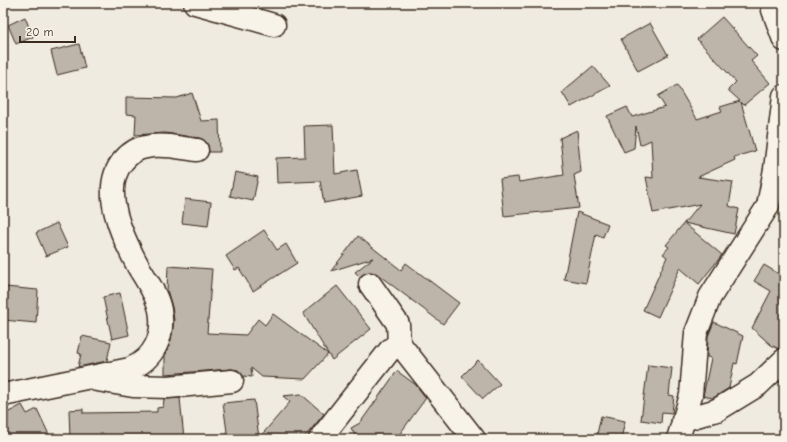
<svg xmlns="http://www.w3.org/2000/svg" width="787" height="442" font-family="'Comic Neue',sans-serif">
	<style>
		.building { fill: #bdb5aa; stroke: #3b2a1e }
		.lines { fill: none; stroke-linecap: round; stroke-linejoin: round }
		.minor-casing { stroke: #3b2a1e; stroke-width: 25 }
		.minor { stroke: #f7f3e8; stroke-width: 22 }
	</style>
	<rect width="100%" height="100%" fill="#efebe0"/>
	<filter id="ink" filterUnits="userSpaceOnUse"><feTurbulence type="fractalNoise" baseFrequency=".025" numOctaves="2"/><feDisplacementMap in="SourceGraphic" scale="8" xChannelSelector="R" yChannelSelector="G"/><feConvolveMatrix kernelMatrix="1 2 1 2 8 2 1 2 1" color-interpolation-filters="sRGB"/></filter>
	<g filter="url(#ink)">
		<g class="building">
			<path d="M 25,17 L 33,37 L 16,44 L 8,25 Z"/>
			<path d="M 722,17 L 757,56 L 751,61 L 770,83 L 744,105 L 741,102 L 755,151 L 734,157 L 735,160 L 698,177 L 733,182 L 729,206 L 739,209 L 734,234 L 684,223 L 700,204 L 653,213 L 646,177 L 653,178 L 651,140 L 640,145 L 636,126 L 634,148 L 624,152 L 607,116 L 627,107 L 632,117 L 665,107 L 658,96 L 677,85 L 697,119 L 722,111 L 720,107 L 740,101 L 728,90 L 736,82 L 697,39 Z"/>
			<path d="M 650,23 L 668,55 L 638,71 L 621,39 Z"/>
			<path d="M 79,44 L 85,68 L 57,75 L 51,51 Z"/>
			<path d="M 593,66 L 610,86 L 571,107 L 562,92 Z"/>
			<path d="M 192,93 L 201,121 L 219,120 L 220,152 L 209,152 L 208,145 L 204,140 L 199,138 L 165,133 L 135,135 L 136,115 L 126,114 L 126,97 L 177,98 Z"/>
			<path d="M 333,125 L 335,174 L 357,170 L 362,196 L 324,203 L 320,181 L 277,183 L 276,158 L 305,157 L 304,126 Z"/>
			<path d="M 577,130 L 581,172 L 574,175 L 579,208 L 504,216 L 500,179 L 518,177 L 519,182 L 564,175 L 560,138 Z"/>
			<path d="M 235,172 L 258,177 L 253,201 L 230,196 Z"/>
			<path d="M 185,199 L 211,202 L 208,226 L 182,223 Z"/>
			<path d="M 577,212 L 608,224 L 603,237 L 596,234 L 586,283 L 564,279 Z"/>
			<path d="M 57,223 L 68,247 L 46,256 L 36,233 Z"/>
			<path d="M 684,223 L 722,255 L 699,284 L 680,268 L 658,317 L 643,310 L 667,257 L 663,254 L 669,247 L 666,245 Z"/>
			<path d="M 264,230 L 277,250 L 286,244 L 297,263 L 253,291 L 239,268 L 235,270 L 226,256 Z"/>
			<path d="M 358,236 L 401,270 L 406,263 L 459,303 L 443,324 L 376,273 L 369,272 L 360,277 L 355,272 L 373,258 L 331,271 Z"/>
			<path d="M 764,265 L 779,274 L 784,265 L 784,348 L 779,349 L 771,345 L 752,328 L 771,291 L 754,281 Z"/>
			<path d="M 168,266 L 212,269 L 207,333 L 246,335 L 258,319 L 265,325 L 273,314 L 328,354 L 305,379 L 262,377 L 251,368 L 252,377 L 243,376 L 238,370 L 231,369 L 165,374 L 165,354 L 171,340 L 174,320 L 172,307 L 167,290 Z"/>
			<path d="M 337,286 L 371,329 L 332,360 L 303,313 Z"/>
			<path d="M 5,287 L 38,290 L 36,323 L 3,320 Z"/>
			<path d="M 120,293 L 129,335 L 112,339 L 103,297 Z"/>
			<path d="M 714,322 L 743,336 L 737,364 L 734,363 L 729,388 L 713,398 L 703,396 L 711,358 L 707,357 L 708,336 Z"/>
			<path d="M 82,336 L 111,342 L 107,361 L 78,367 L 81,354 L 78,353 Z"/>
			<path d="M 478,360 L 500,384 L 483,399 L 462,376 Z"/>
			<path d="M 648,365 L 672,368 L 669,395 L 674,396 L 672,413 L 662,412 L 661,423 L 641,420 Z"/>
			<path d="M 397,371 L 416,385 L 426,398 L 396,439 L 357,439 L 351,428 L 360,423 Z"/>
			<path d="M 301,394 L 324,414 L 303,439 L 228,439 L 223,403 L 254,400 L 259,438 L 290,402 L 283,396 Z"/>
			<path d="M 180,398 L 184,439 L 70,439 L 69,410 L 83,409 L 83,413 L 157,412 L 157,408 L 163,407 L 164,399 Z"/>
			<path d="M 22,405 L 27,414 L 37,409 L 51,439 L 3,439 L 3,415 Z"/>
			<path d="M 601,416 L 625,421 L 621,439 L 596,439 Z"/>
		</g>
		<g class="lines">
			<g class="minor-casing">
				<g id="minor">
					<path d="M 195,3 L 274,25"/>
					<path d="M 774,3 L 773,10 L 784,40"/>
					<path d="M 370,284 L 398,324 L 399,343"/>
					<path d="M 97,380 L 133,386 L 168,387 L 232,381"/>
					<path d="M 3,395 L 130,369 C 154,359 165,336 160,310 C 157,294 146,280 138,266 C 123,238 99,190 123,161 C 129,154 137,148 146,147 C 162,143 181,148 197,150"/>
					<path d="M 683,420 L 717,410 L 758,385 L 784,360"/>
					<path d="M 320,439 L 390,350 L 399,343 L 474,439"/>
					<path d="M 678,439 L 691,395 L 696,333 L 710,297 L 768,206 L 775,169 L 784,96"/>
				</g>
			</g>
			<use href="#minor" class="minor"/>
		</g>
	</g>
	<rect width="787" height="442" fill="none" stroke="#f7f3e8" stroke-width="16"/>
	<rect x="8" y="8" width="771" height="426" fill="none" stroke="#3b2a1e" stroke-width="1.5" filter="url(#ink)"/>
	<path d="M20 36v6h55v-6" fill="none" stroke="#3b2a1e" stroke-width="2"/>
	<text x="26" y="36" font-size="12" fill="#3b2a1e" stroke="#f7f3e8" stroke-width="3" paint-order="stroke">20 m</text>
</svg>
